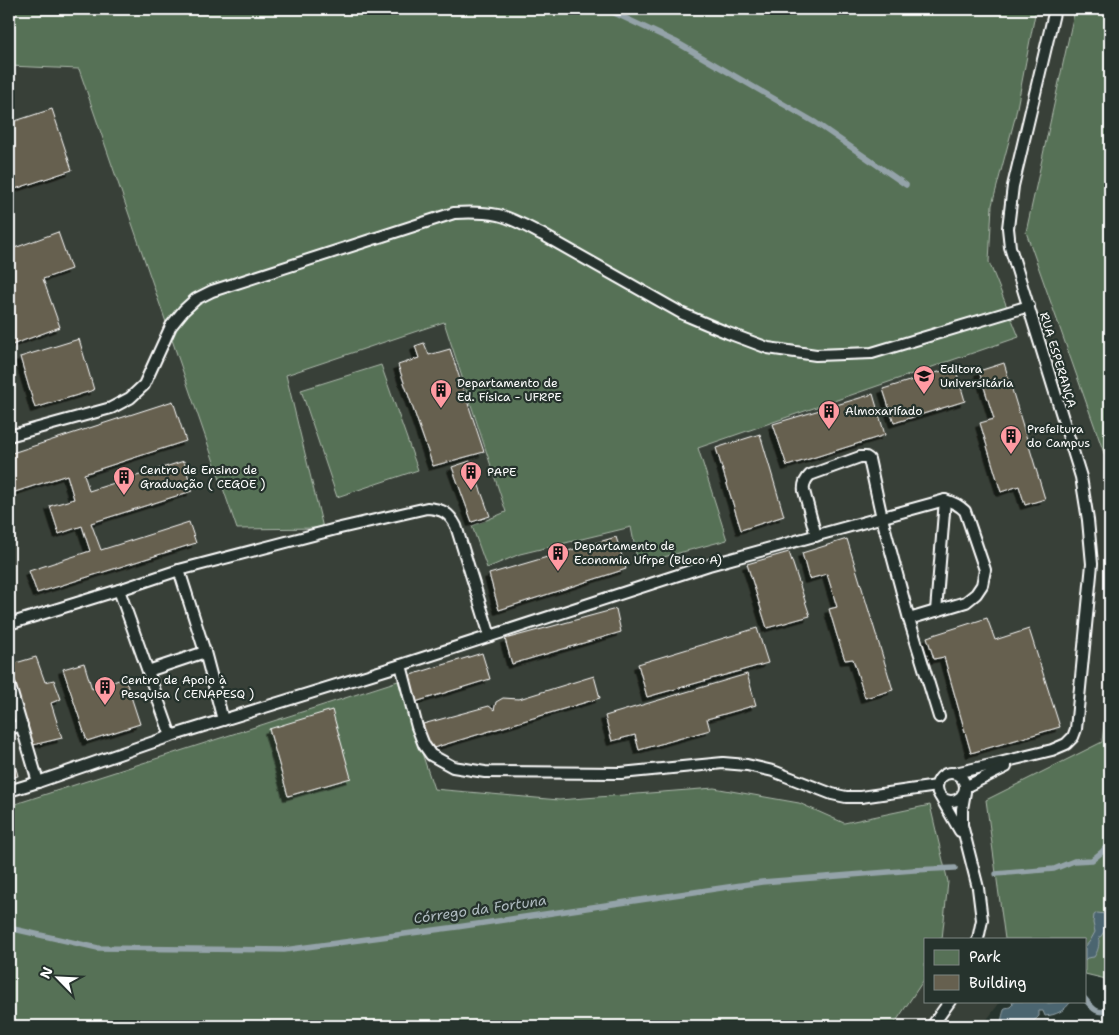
<svg xmlns="http://www.w3.org/2000/svg" width="1119" height="1035" font-family="'Shantell Sans',sans-serif">
	<style>
		.built { fill: #394037 }
		.green { fill: #577157; stroke: #abb8ab }
		.water { fill: #4c6570; stroke: #94a3a9 }
		.lines { fill: none; stroke-linecap: round; stroke-linejoin: round }
		.stream { stroke: #94a3a9; stroke-width: 5.5 }
		.building { fill: #66604f; stroke: #fff; filter: url(#shadow) }
		.service-casing { stroke: #fff; stroke-width: 14 }
		.service { stroke: #26332d; stroke-width: 10 }
		.labels { text-anchor: middle; stroke-width: 4.5; stroke-linejoin: round; paint-order: stroke }
		.street-label { font-size: 12px; fill: #fff; stroke: #26332d }
		.poi-label { font-size: 12px; fill: #fff; stroke: #26332d; text-anchor: start }
		.water-label { font-size: 14px; font-style: italic; fill: #aebabf; stroke: #26332d }
	</style>
	<defs>
		<filter id="shadow"><feDropShadow dx="-4.5" dy="4.5" stdDeviation="0" flood-color="#0009"/></filter>
	</defs>
	<rect width="100%" height="100%" fill="#26332d"/>
	<filter id="ink" filterUnits="userSpaceOnUse"><feTurbulence type="fractalNoise" baseFrequency=".02" numOctaves="2"/><feDisplacementMap in="SourceGraphic" scale="10" xChannelSelector="R" yChannelSelector="G"/><feConvolveMatrix kernelMatrix="1 2 1 2 8 2 1 2 1" color-interpolation-filters="sRGB"/></filter>
	<g filter="url(#ink)">
		<path class="built" d="M 9,9 L 1110,9 L 1110,850 L 1049,939 L 925,939 L 925,1001 L 1001,1001 L 982,1026 L 9,1026 Z"/>
		<g class="green">
			<path d="M 9,9 L 1036,9 L 1015,118 L 992,205 L 989,262 L 1019,337 L 698,448 L 727,540 L 638,564 L 631,527 L 520,554 L 487,568 L 472,526 L 506,512 L 444,322 L 286,375 L 323,528 L 237,529 L 79,69 L 9,66 Z"/>
			<path d="M 1075,9 L 1110,9 L 1110,470 L 1026,232 Z"/>
			<path d="M 381,365 L 418,470 L 337,497 L 301,390 Z"/>
			<path d="M 1110,669 L 1110,980 L 1085,974 L 1085,939 L 1005,939 L 986,800 L 1102,742 Z"/>
			<path d="M 398,681 L 434,789 L 559,800 L 714,788 L 799,803 L 844,823 L 930,805 L 948,882 L 942,939 L 925,939 L 925,978 L 893,1026 L 9,1026 L 9,806 Z"/>
		</g>
		<g class="water">
			<path d="M 1110,906 L 1110,923 L 1099,939 C 1099,947 1098,951 1094,957 L 1087,958 L 1085,960 L 1085,947 L 1090,941 L 1095,932 L 1093,923 L 1094,915 L 1097,913 L 1106,914 Z"/>
			<path d="M 1012,1001 L 1045,1001 L 1048,1003 L 1071,1001 C 1065,1011 1056,1015 1045,1016 L 1043,1011 L 1039,1011 L 1039,1016 C 1026,1030 1020,1026 1002,1026 C 1000,1021 1003,1015 1004,1009 L 1005,1008 L 1010,1007 L 1013,1004 Z"/>
		</g>
		<g class="lines">
			<g class="stream">
				<path d="M 606,9 L 676,42 L 816,123 L 906,185"/>
				<path d="M 996,874 L 1054,869 L 1074,861 L 1092,860 L 1102,852 L 1110,842"/>
				<path d="M 9,928 L 98,948 L 284,950 L 457,927 L 762,882 L 914,870 L 955,868"/>
				<path d="M 1085,999 C 1093,1009 1097,1015 1110,1010"/>
			</g>
		</g>
		<g class="building">
			<path d="M 52,109 L 72,170 L 9,191 L 9,123 Z"/>
			<path d="M 58,232 L 71,269 L 43,279 L 60,327 L 9,346 L 9,304 L 13,303 L 9,291 L 9,250 Z"/>
			<path d="M 79,339 L 94,390 L 35,408 L 20,357 Z"/>
			<path d="M 424,343 L 429,355 L 450,349 L 484,452 L 433,466 L 398,365 L 419,358 L 415,346 Z"/>
			<path d="M 1004,363 L 1045,499 L 1025,505 L 1019,486 L 1001,492 L 980,423 L 994,419 L 979,371 Z"/>
			<path d="M 955,367 L 965,401 L 894,423 L 883,389 Z"/>
			<path d="M 873,394 L 885,435 L 787,466 L 773,424 Z"/>
			<path d="M 173,401 L 186,441 L 84,474 L 89,491 L 184,461 L 192,491 L 91,523 L 101,550 L 189,522 L 196,543 L 37,593 L 29,571 L 90,551 L 82,526 L 59,534 L 50,506 L 74,499 L 67,475 L 9,494 L 9,454 Z"/>
			<path d="M 760,434 L 784,516 L 741,530 L 716,448 Z"/>
			<path d="M 470,461 L 490,516 L 472,522 L 452,467 Z"/>
			<path d="M 616,537 L 626,569 L 499,610 L 489,574 Z"/>
			<path d="M 847,539 L 893,690 L 865,698 L 853,659 L 845,660 L 837,636 L 829,609 L 837,607 L 827,574 L 809,579 L 802,553 Z"/>
			<path d="M 789,552 L 810,616 L 767,628 L 747,564 Z"/>
			<path d="M 616,609 L 621,632 L 512,664 L 505,639 Z"/>
			<path d="M 987,618 L 995,640 L 1029,629 L 1060,727 L 971,753 L 944,657 L 934,659 L 927,637 Z"/>
			<path d="M 757,628 L 768,663 L 647,697 L 638,664 Z"/>
			<path d="M 482,653 L 490,679 L 412,703 L 404,677 Z"/>
			<path d="M 36,657 L 45,682 L 54,680 L 61,699 L 51,703 L 62,738 L 33,745 L 9,665 Z"/>
			<path d="M 84,663 L 92,689 L 125,678 L 140,724 L 87,741 L 63,669 Z"/>
			<path d="M 747,674 L 756,705 L 707,719 L 710,730 L 639,750 L 635,735 L 612,741 L 605,716 Z"/>
			<path d="M 594,676 L 600,698 L 430,749 L 423,724 L 489,706 L 494,710 L 496,702 L 503,698 L 519,699 Z"/>
			<path d="M 332,710 L 351,778 L 288,796 L 269,729 Z"/>
			<path d="M 9,743 L 18,776 L 9,778 Z"/>
		</g>
		<g class="lines">
			<g class="service-casing">
				<g id="service">
					<path d="M 9,436 L 111,408 L 130,398 L 144,385 L 171,326 L 184,310 L 196,299 L 212,291 L 454,213 C 469,212 483,212 498,215 C 513,218 531,229 545,236 L 683,314 L 728,333 L 768,348 L 816,355 L 872,353 L 1029,306"/>
					<path d="M 816,536 L 804,491 C 803,485 805,480 810,475 L 860,457 L 866,457 L 869,459 L 882,518 L 909,619"/>
					<path d="M 179,570 L 205,652 L 223,720"/>
					<path d="M 119,590 L 171,736 L 401,665 L 709,565 L 945,500 C 953,502 959,505 965,511 L 985,570 L 982,585 L 976,594 L 966,602 L 909,619 L 939,717"/>
					<path d="M 936,611 L 945,500"/>
					<path d="M 9,624 L 119,590 L 179,570 L 336,529 L 427,508 C 443,509 449,513 456,526 L 490,636"/>
					<path d="M 401,665 L 417,727 L 424,745 L 431,755 L 453,767 L 485,772 L 621,773 L 723,763 L 747,765 L 773,771 L 832,794 L 846,797 L 861,797 L 937,786"/>
					<path d="M 148,671 L 205,652"/>
					<path d="M 9,683 L 38,782"/>
					<path d="M 9,729 L 22,725"/>
					<circle cx="951" cy="787" r="14"/>
					<path d="M 955,773 L 991,765 L 1052,750 L 1066,744 L 1073,737 L 1076,729 L 1092,564 L 1088,520 L 1081,477 L 1010,247 L 1008,228 L 1013,186 L 1055,9"/>
					<path d="M 965,787 L 1006,767"/>
					<path d="M 9,791 L 38,782 L 171,736"/>
					<path d="M 965,792 L 962,809 L 962,825 L 978,888 L 982,920 L 978,939"/>
					<path d="M 940,796 L 960,831"/>
					<path d="M 932,1026 L 950,1001"/>
				</g>
			</g>
			<use href="#service" class="service"/>
		</g>
	</g>
	<defs>
		<g id="university-pin" transform="scale(1.125)"><path d="M0 17L-7.5 6A9.5 9.5 0 1 1 7.5 6Z" fill="#ff9aa2" stroke="#26332d"/><path d="M0-5L7-2L0 1L-7-2ZM-4 1L0 2.5L4 1V4Q0 6-4 4Z" fill="#111"/></g>
		<g id="building-pin" transform="scale(1.125)"><path d="M0 17L-7.5 6A9.5 9.5 0 1 1 7.5 6Z" fill="#ff9aa2" stroke="#26332d"/><path d="M-4-6H4V6H1V3H-1V6H-4ZM-2.5-4.3h1.7v1.8h-1.7ZM.8-4.3h1.7v1.8H.8ZM-2.5-1h1.7V.8h-1.7ZM.8-1h1.7V.8H.8Z" fill="#111"/></g>
	</defs>
	<g fill-rule="evenodd">
		<use href="#university-pin" x="924" y="376"/>
		<use href="#building-pin" x="441" y="390"/>
		<use href="#building-pin" x="829" y="411"/>
		<use href="#building-pin" x="1011" y="436"/>
		<use href="#building-pin" x="471" y="472"/>
		<use href="#building-pin" x="124" y="477"/>
		<use href="#building-pin" x="558" y="553"/>
		<use href="#building-pin" x="105" y="687"/>
	</g>
	<g class="labels">
		<g class="street-label">
			<text transform="translate(1058 360) rotate(73)" y="4">RUA ESPERANÇA</text>
		</g>
		<g class="poi-label">
			<text x="940" y="373">Editora<tspan x="940" dy="14">Universitária</tspan></text>
			<text x="457" y="387">Departamento de<tspan x="457" dy="14">Ed. Física - UFRPE</tspan></text>
			<text x="845" y="415">Almoxarifado</text>
			<text x="1027" y="433">Prefeitura<tspan x="1027" dy="14">do Campus</tspan></text>
			<text x="140" y="474">Centro de Ensino de<tspan x="140" dy="14">Graduação ( CEGOE )</tspan></text>
			<text x="487" y="476">PAPE</text>
			<text x="574" y="550">Departamento de<tspan x="574" dy="14">Economia Ufrpe (Bloco A)</tspan></text>
			<text x="121" y="684">Centro de Apoio à<tspan x="121" dy="14">Pesquisa ( CENAPESQ )</tspan></text>
		</g>
		<g class="water-label">
			<text transform="translate(480 909) rotate(-8)" y="5">Córrego da Fortuna</text>
		</g>
	</g>
	<rect width="1119" height="1035" fill="none" stroke="#26332d" stroke-width="30"/>
	<rect x="15" y="15" width="1089" height="1005" fill="none" stroke="#fff" stroke-width="2" filter="url(#ink)"/>
	<rect x="924" y="938" width="162" height="65" fill="#26332d" stroke="#7d8581"/>
	<rect x="934" y="950" width="25" height="15" fill="#577157" stroke="#7d8581"/>
	<text x="969" y="962" font-size="15" fill="#ffffff">Park</text>
	<rect x="934" y="975" width="25" height="15" fill="#66604f" stroke="#7d8581"/>
	<text x="969" y="988" font-size="15" fill="#ffffff">Building</text>
	<g transform="translate(58 978) rotate(294)" stroke="#26332d" stroke-width="4" paint-order="stroke">
	<path d="M0-4L9 19L0 12L-9 19Z" fill="#ffffff"/>
	<text y="-8" font-size="14" font-weight="bold" text-anchor="middle" fill="#ffffff">N</text>
	</g>
</svg>
